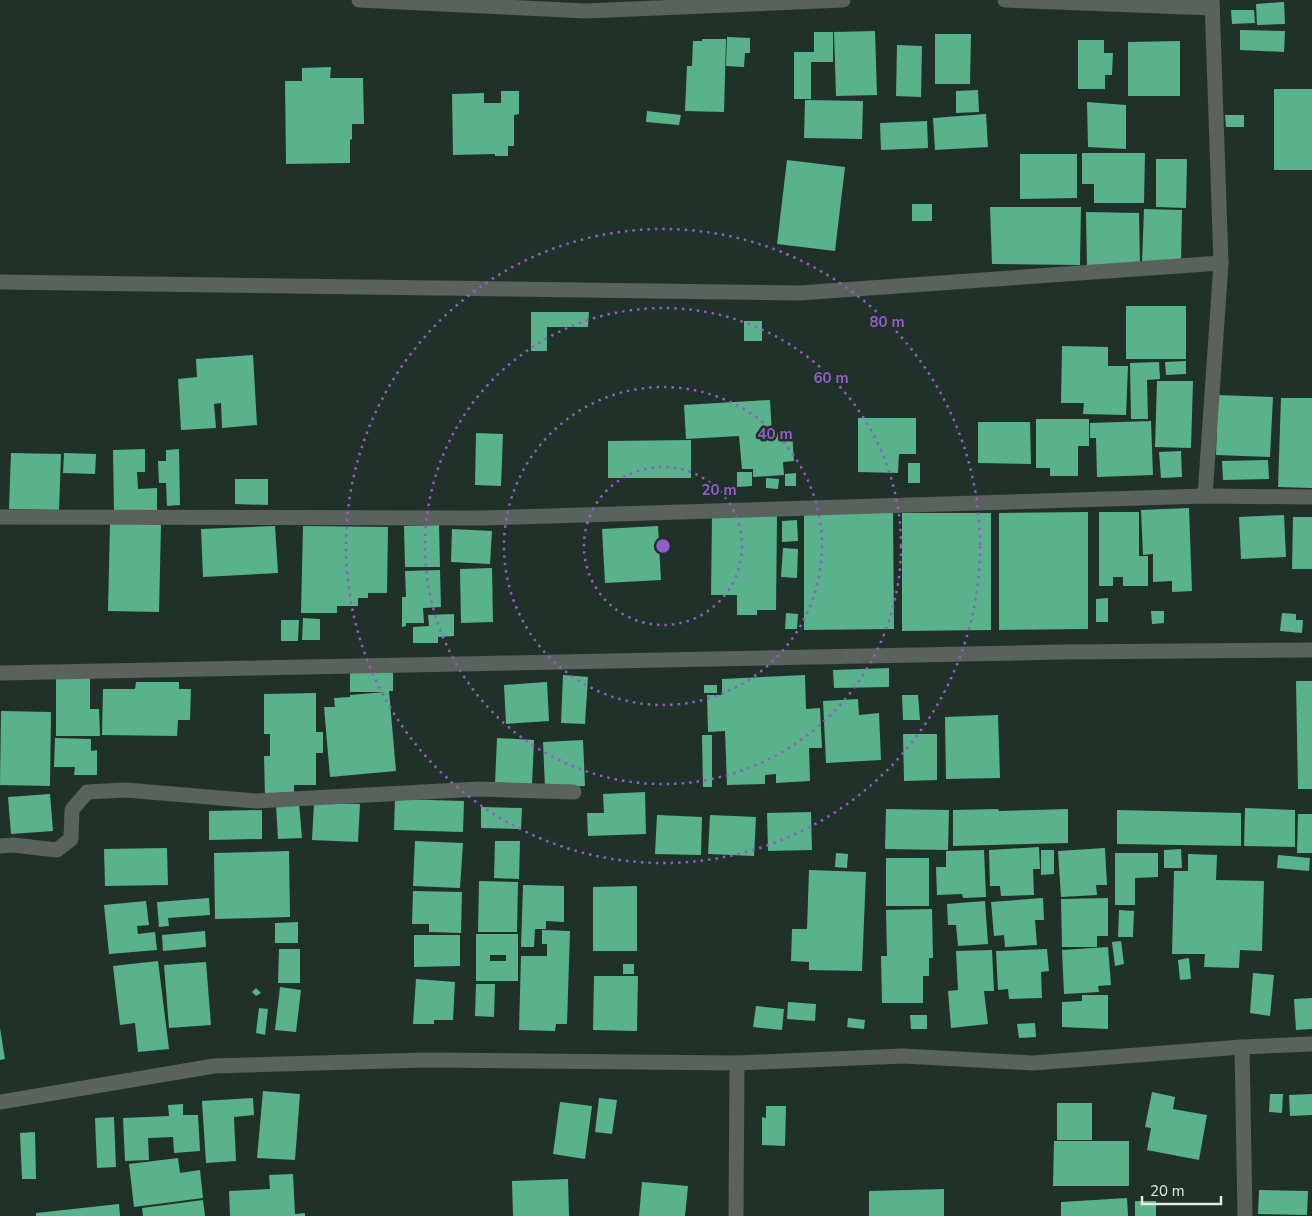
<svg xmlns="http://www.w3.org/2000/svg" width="1312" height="1216" font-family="'Nunito Sans',sans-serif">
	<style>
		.building { fill: #59b28c; fill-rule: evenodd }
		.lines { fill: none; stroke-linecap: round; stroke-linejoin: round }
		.street { stroke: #5a625d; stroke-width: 15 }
		.ring { fill: none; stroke: #945cc9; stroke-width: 2.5; stroke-dasharray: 2.5 5 }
		.centre { fill: #945cc9; stroke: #203129; stroke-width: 2.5 }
		.ring-label { font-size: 15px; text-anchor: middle; font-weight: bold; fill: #945cc9; stroke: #203129; stroke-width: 5; stroke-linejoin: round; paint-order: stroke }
	</style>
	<rect width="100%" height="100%" fill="#203129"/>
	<g class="building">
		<path d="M 1284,2 L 1285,24 L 1257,25 L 1256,4 Z"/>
		<path d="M 1231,10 L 1254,10 L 1255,23 L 1232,24 Z"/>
		<path d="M 1240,30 L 1285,31 L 1284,52 L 1240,50 Z"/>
		<path d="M 875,31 L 877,95 L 836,96 L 834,32 Z"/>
		<path d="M 814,32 L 833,32 L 833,62 L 811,62 L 811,99 L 794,99 L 794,52 L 814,52 Z"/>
		<path d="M 935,34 L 971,34 L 970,84 L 935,84 Z"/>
		<path d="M 727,37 L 750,38 L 750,53 L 745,53 L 744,67 L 726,66 Z"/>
		<path d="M 702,39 L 726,39 L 724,112 L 685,111 L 687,66 L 692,66 L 693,41 L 702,41 Z"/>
		<path d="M 1078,40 L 1104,40 L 1104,53 L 1113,53 L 1112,75 L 1105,75 L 1105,89 L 1078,89 Z"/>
		<path d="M 1180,41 L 1180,96 L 1128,96 L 1128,42 Z"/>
		<path d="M 897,45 L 922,46 L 921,97 L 896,96 Z"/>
		<path d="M 331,67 L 330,78 L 363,78 L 364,124 L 352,124 L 352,139 L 350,140 L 350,163 L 286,164 L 285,81 L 302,81 L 302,68 Z"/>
		<rect x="1274" y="89" width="38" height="81"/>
		<path d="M 978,90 L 979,112 L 956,113 L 956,91 Z"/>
		<path d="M 501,91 L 519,91 L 519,114 L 514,115 L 514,146 L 508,146 L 508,156 L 495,156 L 495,154 L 453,155 L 452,94 L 484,93 L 484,103 L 501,103 Z"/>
		<path d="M 805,100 L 863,101 L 862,139 L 804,138 Z"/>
		<path d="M 1087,102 L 1126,105 L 1126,149 L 1088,147 Z"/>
		<path d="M 647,111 L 681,115 L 679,125 L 646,122 Z"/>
		<path d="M 986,114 L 988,147 L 935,150 L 933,118 Z"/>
		<path d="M 1225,115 L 1244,115 L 1244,127 L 1226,127 Z"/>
		<path d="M 927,121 L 928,148 L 881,150 L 880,123 Z"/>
		<path d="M 1082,153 L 1145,153 L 1144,203 L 1094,203 L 1094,184 L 1082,184 Z"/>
		<path d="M 1020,154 L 1077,154 L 1077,198 L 1020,199 Z"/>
		<path d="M 1156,159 L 1187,159 L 1186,208 L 1156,207 Z"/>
		<path d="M 787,160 L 845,167 L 835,251 L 777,244 Z"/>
		<rect x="912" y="204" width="20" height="17"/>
		<path d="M 990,207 L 1081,207 L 1080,265 L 992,264 Z"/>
		<path d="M 1144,209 L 1182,210 L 1181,265 L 1142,264 Z"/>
		<path d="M 1086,212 L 1139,213 L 1140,265 L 1087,267 Z"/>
		<rect x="1126" y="306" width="60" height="53"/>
		<path d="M 531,312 L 589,312 L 588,327 L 547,327 L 547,351 L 531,351 Z"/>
		<rect x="744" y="321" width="18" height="20"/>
		<path d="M 1062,346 L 1108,347 L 1108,366 L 1128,366 L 1126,415 L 1083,414 L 1084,403 L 1061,403 Z"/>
		<path d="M 253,355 L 257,425 L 222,428 L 221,403 L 214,404 L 216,428 L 181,430 L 178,379 L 197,377 L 196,359 Z"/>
		<path d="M 1186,361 L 1186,374 L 1166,375 L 1165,362 Z"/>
		<path d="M 1159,362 L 1160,379 L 1147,380 L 1148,419 L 1131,419 L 1130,363 Z"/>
		<path d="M 1157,381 L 1193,381 L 1191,448 L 1155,447 Z"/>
		<path d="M 1218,395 L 1273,397 L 1270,457 L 1216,455 Z"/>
		<path d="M 1281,398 L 1312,398 L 1312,488 L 1278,487 Z"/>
		<path d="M 770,400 L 772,434 L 792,432 L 794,461 L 783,462 L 784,475 L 753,477 L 753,469 L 742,469 L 739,436 L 686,439 L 684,405 Z"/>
		<path d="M 858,418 L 916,418 L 916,454 L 899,454 L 898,473 L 858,472 Z"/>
		<path d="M 1036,419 L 1089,419 L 1089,446 L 1078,446 L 1078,476 L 1050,476 L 1050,468 L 1036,468 Z"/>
		<path d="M 1151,421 L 1153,475 L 1097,477 L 1096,438 L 1090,438 L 1090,423 Z"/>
		<path d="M 978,422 L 1030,422 L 1031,464 L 978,463 Z"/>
		<path d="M 476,433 L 503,434 L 501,486 L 475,485 Z"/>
		<path d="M 691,440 L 691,478 L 608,478 L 608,441 Z"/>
		<path d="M 145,449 L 145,472 L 137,472 L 138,489 L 157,488 L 157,510 L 114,511 L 113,450 Z"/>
		<path d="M 179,449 L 180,505 L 167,506 L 166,483 L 159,483 L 158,461 L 166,461 L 166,450 Z"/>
		<path d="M 1181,451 L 1182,477 L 1161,478 L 1159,452 Z"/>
		<path d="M 11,453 L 61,454 L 59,510 L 9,509 Z"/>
		<path d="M 64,453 L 96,454 L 95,474 L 63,473 Z"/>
		<path d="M 1268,460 L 1269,479 L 1223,480 L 1222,461 Z"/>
		<rect x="908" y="463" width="12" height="20"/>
		<path d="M 737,472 L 752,472 L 752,486 L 737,487 Z"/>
		<path d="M 796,473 L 796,486 L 785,486 L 785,474 Z"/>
		<path d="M 766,478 L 779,479 L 778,489 L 766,488 Z"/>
		<path d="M 235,479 L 268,479 L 268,505 L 235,504 Z"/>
		<path d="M 1189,508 L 1192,591 L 1172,592 L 1172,581 L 1153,582 L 1153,554 L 1143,555 L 1141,510 Z"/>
		<path d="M 804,512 L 893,512 L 894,629 L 804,630 Z"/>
		<path d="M 1088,512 L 1088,629 L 999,630 L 999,513 Z"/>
		<path d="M 1099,512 L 1139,512 L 1139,556 L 1148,556 L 1148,586 L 1123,586 L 1123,577 L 1113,577 L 1113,586 L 1099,586 Z"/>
		<path d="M 902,513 L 991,513 L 991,630 L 902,631 Z"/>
		<path d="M 712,515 L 777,515 L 776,610 L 757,610 L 757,615 L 737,615 L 737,595 L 711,595 Z"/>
		<path d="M 1284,515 L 1286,557 L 1241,559 L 1239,517 Z"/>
		<path d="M 1293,517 L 1312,517 L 1312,569 L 1292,569 Z"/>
		<path d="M 797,520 L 798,541 L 782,542 L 782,521 Z"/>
		<path d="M 110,523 L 161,525 L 159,612 L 108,611 Z"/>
		<path d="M 439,525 L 440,567 L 405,567 L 404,526 Z"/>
		<path d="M 275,526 L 278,573 L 203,577 L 201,529 Z"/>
		<path d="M 303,526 L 388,527 L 387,593 L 368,593 L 368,598 L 358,598 L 358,606 L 337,606 L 337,613 L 301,613 Z"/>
		<path d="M 658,526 L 661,580 L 605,583 L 602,529 Z"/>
		<path d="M 452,529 L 492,531 L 490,564 L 451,562 Z"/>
		<path d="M 783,548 L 798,549 L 797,578 L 781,577 Z"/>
		<path d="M 492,568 L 493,622 L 461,623 L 460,569 Z"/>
		<path d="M 440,570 L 441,607 L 423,608 L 424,623 L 406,623 L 406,626 L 402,627 L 402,597 L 406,597 L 405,571 Z"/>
		<path d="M 1108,598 L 1108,622 L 1096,622 L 1096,599 Z"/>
		<path d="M 1151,611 L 1164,611 L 1164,623 L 1152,624 Z"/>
		<path d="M 786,613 L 798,614 L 797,629 L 785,629 Z"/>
		<path d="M 1282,613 L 1296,614 L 1296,620 L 1303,620 L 1302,633 L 1280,631 Z"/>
		<path d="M 454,614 L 454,636 L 438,637 L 438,643 L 413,643 L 413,627 L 429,626 L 428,615 Z"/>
		<path d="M 303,618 L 320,619 L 320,640 L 302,640 Z"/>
		<path d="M 281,620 L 299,620 L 298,641 L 281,641 Z"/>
		<path d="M 889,668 L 889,687 L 834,688 L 833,670 Z"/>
		<path d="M 393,671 L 393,691 L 389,691 L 396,771 L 330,777 L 324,707 L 335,707 L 334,698 L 350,697 L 350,695 L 386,692 L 350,692 L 350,672 Z"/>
		<path d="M 90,674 L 90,709 L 99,709 L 100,736 L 56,736 L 56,675 Z"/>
		<path d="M 563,675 L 588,677 L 585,724 L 561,723 Z"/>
		<path d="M 805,675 L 806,709 L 820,708 L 822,748 L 809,748 L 810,781 L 776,783 L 776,774 L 765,775 L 765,784 L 727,785 L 725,731 L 708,732 L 707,695 L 722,695 L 722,679 Z"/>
		<path d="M 1296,681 L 1312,681 L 1312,789 L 1298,789 Z"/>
		<path d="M 136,682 L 179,682 L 179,689 L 191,689 L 190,720 L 178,720 L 177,736 L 102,735 L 103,689 L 135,689 Z"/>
		<path d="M 547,682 L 549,721 L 506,724 L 504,685 Z"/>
		<rect x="704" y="685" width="13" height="8"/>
		<path d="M 316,693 L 316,732 L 323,732 L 323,753 L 316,753 L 316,785 L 294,785 L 294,796 L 265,797 L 264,756 L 270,756 L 270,734 L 264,734 L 264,694 Z"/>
		<path d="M 902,695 L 918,695 L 920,720 L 903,720 Z"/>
		<path d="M 858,699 L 859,715 L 879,713 L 881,760 L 826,763 L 823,701 Z"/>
		<path d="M 1,711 L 51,712 L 50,786 L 0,785 Z"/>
		<path d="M 998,715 L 1000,778 L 946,779 L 945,717 Z"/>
		<path d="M 903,734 L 937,734 L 937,780 L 904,781 Z"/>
		<path d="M 702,735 L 712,735 L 712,787 L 703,787 Z"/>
		<path d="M 55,738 L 91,739 L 91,751 L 97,750 L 97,775 L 74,775 L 75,767 L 54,767 Z"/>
		<path d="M 497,738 L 534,740 L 532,785 L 495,784 Z"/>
		<path d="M 583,740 L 585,786 L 545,787 L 543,742 Z"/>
		<path d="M 645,792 L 646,834 L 588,836 L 587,813 L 604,813 L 603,794 Z"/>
		<path d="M 50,794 L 53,831 L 11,834 L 8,797 Z"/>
		<path d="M 395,799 L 464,801 L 463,832 L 394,830 Z"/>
		<path d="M 299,803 L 302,838 L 278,839 L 276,805 Z"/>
		<path d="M 314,803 L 360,804 L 358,842 L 312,840 Z"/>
		<path d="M 481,807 L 522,808 L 521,829 L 481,828 Z"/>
		<path d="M 1245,808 L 1295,810 L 1295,847 L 1244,846 Z"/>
		<path d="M 886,809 L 949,810 L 948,850 L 885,849 Z"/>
		<path d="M 998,809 L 999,811 L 1068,809 L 1068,843 L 953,846 L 953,810 Z"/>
		<path d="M 262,810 L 262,839 L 209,840 L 209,811 Z"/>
		<path d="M 1117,810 L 1241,813 L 1241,846 L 1117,844 Z"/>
		<path d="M 811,812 L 812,850 L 768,851 L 767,813 Z"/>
		<path d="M 1298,814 L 1312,814 L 1312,853 L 1297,853 Z"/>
		<path d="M 657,815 L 702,817 L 701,855 L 655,854 Z"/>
		<path d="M 710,815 L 756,817 L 754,856 L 708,854 Z"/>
		<path d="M 415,841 L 463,843 L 460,888 L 413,886 Z"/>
		<path d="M 495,841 L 520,841 L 519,879 L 494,878 Z"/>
		<path d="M 1039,847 L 1040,869 L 1033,869 L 1034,895 L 1001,896 L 1000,886 L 990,886 L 989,850 Z"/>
		<path d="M 167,848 L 168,885 L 105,886 L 104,849 Z"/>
		<path d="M 1105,848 L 1107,885 L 1096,885 L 1097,895 L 1061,897 L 1058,851 Z"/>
		<path d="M 1181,849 L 1182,868 L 1164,868 L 1164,850 Z"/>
		<path d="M 984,850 L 986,897 L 963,898 L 962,894 L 937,895 L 936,867 L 946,867 L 946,851 Z"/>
		<path d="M 1041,850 L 1054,850 L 1054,874 L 1041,875 Z"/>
		<path d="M 289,851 L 290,917 L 215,919 L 214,853 Z"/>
		<path d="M 836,853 L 848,854 L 847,868 L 835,867 Z"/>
		<path d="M 1115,853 L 1158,853 L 1158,877 L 1135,878 L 1135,905 L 1115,905 Z"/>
		<path d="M 1188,854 L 1217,855 L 1216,880 L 1264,881 L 1262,951 L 1240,950 L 1239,968 L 1204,967 L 1205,954 L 1172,954 L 1174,871 L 1188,871 Z"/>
		<path d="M 1278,855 L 1310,858 L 1309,871 L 1277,868 Z"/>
		<rect x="886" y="858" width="43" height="48"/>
		<path d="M 809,870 L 866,872 L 862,971 L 809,970 L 809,962 L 791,961 L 792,929 L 807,929 Z"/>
		<path d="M 479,881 L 518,882 L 517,932 L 478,932 Z"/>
		<path d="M 523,885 L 564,886 L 564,922 L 546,921 L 546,929 L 535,929 L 534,947 L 521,947 Z"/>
		<path d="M 637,886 L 637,951 L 593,951 L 593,887 Z"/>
		<path d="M 413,891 L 462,892 L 461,933 L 429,932 L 429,924 L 412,924 Z"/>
		<path d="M 209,898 L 210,915 L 168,918 L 169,926 L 159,927 L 157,902 Z"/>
		<path d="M 1043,898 L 1044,920 L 1035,920 L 1037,945 L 1005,947 L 1004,935 L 994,936 L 991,902 Z"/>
		<path d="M 1108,898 L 1108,936 L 1097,936 L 1097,947 L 1062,947 L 1061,899 Z"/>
		<path d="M 146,901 L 149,925 L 137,926 L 138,934 L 155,932 L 157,950 L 109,954 L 104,905 Z"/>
		<path d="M 985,901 L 988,944 L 958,946 L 956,925 L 948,925 L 947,904 Z"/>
		<path d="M 932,909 L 933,958 L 929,958 L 929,976 L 923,976 L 923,1003 L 882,1003 L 881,956 L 887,956 L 886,910 Z"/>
		<path d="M 1119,910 L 1134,911 L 1133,937 L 1118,937 Z"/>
		<path d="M 298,922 L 298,943 L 275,943 L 275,923 Z"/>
		<path d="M 542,930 L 570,931 L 567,1024 L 556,1024 L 555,1031 L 519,1030 L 521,956 L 547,956 L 547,944 L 542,944 Z"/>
		<path d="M 205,931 L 206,947 L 163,951 L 162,935 Z"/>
		<path d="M 476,934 L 518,934 L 518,981 L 476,981 ZM 490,955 L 506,955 L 506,961 L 490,961 Z"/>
		<path d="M 414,935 L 460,935 L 460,966 L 414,967 Z"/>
		<path d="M 1121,941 L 1124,964 L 1115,966 L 1112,942 Z"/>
		<path d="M 1108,947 L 1111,985 L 1098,986 L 1099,992 L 1064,994 L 1062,950 Z"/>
		<path d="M 279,949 L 300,949 L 300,983 L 278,983 Z"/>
		<path d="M 1047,949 L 1049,971 L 1041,972 L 1042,998 L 1009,999 L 1008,989 L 998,990 L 996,951 Z"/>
		<path d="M 992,950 L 994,991 L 984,991 L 988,1024 L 951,1028 L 948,991 L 958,990 L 956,951 Z"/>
		<path d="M 1189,958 L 1191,979 L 1180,980 L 1178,960 Z"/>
		<path d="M 158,961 L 169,1049 L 138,1052 L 135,1023 L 120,1025 L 113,966 Z"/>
		<path d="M 206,962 L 211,1025 L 169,1028 L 164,965 Z"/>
		<rect x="623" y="964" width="11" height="10"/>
		<path d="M 1253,973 L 1274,975 L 1270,1016 L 1250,1013 Z"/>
		<path d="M 594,976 L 638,976 L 637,1031 L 593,1030 Z"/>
		<path d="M 416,979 L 455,982 L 453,1020 L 434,1020 L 434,1024 L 413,1024 Z"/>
		<path d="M 476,984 L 495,984 L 494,1017 L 475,1016 Z"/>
		<path d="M 280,987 L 301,990 L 296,1032 L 275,1030 Z"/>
		<path d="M 256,988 L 261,993 L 256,996 L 252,992 Z"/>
		<path d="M 1082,995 L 1108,995 L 1108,1029 L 1062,1027 L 1062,1002 L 1082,1001 Z"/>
		<path d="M 1312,998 L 1312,1029 L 1296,1030 L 1294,999 Z"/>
		<path d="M 788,1002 L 816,1004 L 815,1021 L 787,1019 Z"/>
		<path d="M 756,1006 L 784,1009 L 782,1030 L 753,1027 Z"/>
		<path d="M 259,1008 L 268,1009 L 265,1035 L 256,1033 Z"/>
		<path d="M 910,1015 L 927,1015 L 927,1029 L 911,1029 Z"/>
		<path d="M 848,1018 L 865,1020 L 864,1029 L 847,1027 Z"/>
		<path d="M 1035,1023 L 1036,1037 L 1019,1038 L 1017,1024 Z"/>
		<path d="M 0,1028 L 5,1059 L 0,1060 Z"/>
		<path d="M 263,1091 L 300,1094 L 295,1160 L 257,1158 Z"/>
		<path d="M 1152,1092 L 1175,1097 L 1173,1109 L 1207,1115 L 1199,1160 L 1147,1150 L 1151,1128 L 1145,1127 Z"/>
		<path d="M 1270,1094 L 1283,1094 L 1282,1113 L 1269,1112 Z"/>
		<path d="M 1312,1094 L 1312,1115 L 1290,1116 L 1289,1095 Z"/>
		<path d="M 253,1098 L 254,1115 L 234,1117 L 236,1161 L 206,1163 L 202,1101 Z"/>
		<path d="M 599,1098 L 617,1100 L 612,1134 L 595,1132 Z"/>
		<path d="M 560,1102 L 592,1106 L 585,1159 L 553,1154 Z"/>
		<rect x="1057" y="1103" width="35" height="37"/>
		<path d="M 183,1104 L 183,1115 L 198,1115 L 200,1151 L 174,1153 L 173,1137 L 148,1138 L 149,1160 L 125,1161 L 123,1118 L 169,1116 L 168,1105 Z"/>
		<path d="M 766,1106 L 786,1106 L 785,1146 L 762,1145 L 762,1117 L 766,1118 Z"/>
		<path d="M 114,1117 L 116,1167 L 97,1168 L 95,1118 Z"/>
		<path d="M 35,1132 L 36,1179 L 22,1179 L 20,1133 Z"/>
		<path d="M 1054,1141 L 1129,1141 L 1129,1186 L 1053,1186 Z"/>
		<path d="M 178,1158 L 180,1173 L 200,1170 L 203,1198 L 134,1207 L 129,1164 Z"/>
		<path d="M 293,1174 L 295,1214 L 305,1213 L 305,1216 L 230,1216 L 229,1191 L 270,1189 L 269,1175 Z"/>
		<path d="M 568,1179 L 569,1216 L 513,1216 L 512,1181 Z"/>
		<path d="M 642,1182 L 688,1186 L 685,1216 L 639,1216 Z"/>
		<path d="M 944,1189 L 944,1216 L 869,1216 L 869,1191 Z"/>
		<path d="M 1259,1190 L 1308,1191 L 1307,1215 L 1258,1214 Z"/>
		<path d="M 1127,1198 L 1128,1216 L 1061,1216 L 1061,1202 Z"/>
		<path d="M 203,1200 L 205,1216 L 143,1216 L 142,1208 Z"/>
		<rect x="1135" y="1201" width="21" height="15"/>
		<path d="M 119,1204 L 120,1216 L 36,1216 L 36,1213 Z"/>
	</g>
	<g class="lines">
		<g class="street">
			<path d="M 359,0 L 586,11 L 843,0"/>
			<path d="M 1005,0 L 1212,8"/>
			<path d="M 0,282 L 799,293 L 1221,263"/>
			<path d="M 1205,496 L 1221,263 L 1212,0"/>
			<path d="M 0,517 L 482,518 L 1205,496 L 1312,497"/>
			<path d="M 0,673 L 1063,652 L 1312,650"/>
			<path d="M 0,846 L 13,845 L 57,850 L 71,839 L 72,810 L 87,792 L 126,790 L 256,801 L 479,789 L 574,792"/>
			<path d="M 1242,1047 L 1312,1044"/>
			<path d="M 0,1102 L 214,1066 L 426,1060 L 737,1063 L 903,1056 L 1033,1063 L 1242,1047 L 1245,1216"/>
			<path d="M 736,1216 L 737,1063"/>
		</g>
	</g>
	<g class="ring">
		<circle cx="663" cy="546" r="79"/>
		<circle cx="663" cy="546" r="159"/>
		<circle cx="663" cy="546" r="238"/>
		<circle cx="663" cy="546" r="317"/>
	</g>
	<circle cx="663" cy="546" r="8" class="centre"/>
	<g class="ring-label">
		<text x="887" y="327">80 m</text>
		<text x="831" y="383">60 m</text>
		<text x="775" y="439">40 m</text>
		<text x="719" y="495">20 m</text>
	</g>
	<path d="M1142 1196v8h79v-8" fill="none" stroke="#e1ebe6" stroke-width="2.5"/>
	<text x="1150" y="1196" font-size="15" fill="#e1ebe6" stroke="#203129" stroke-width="4" paint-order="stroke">20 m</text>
</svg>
